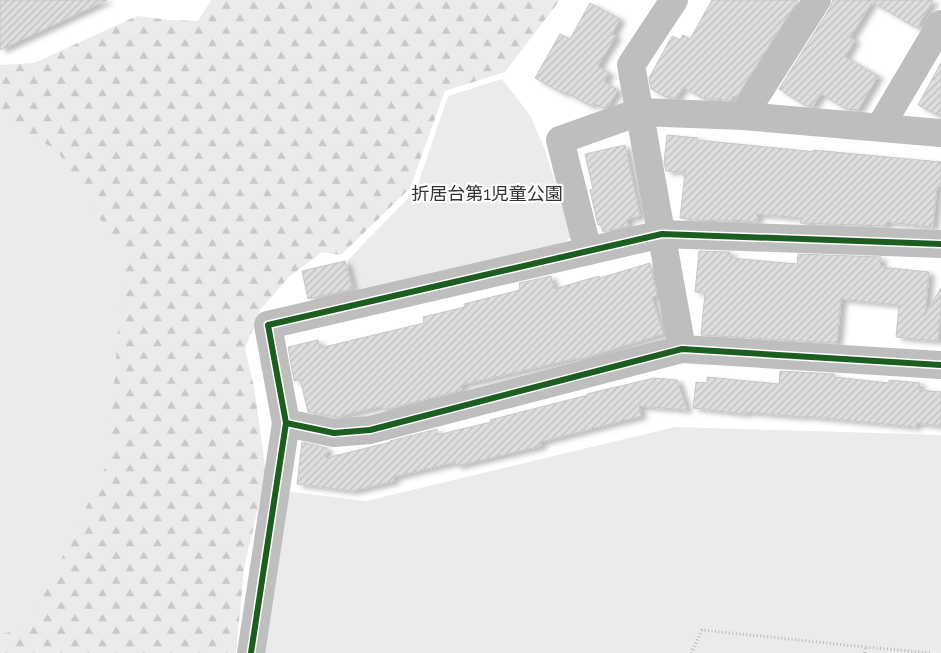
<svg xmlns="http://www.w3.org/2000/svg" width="941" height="653" font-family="Raleway,'Noto Sans JP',sans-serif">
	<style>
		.forest { fill: url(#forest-firs) }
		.park { fill: #ebebeb }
		.building { fill: url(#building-hatch); stroke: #c6c6c6; filter: url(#shadow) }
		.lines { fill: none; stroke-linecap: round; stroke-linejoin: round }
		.path { stroke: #b9b9b9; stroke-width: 3; stroke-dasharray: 1 2.5; stroke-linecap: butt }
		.minor { stroke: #bebebe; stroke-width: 28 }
		.cycleway-casing { stroke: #fff; stroke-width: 9 }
		.cycleway { stroke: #1b5e20; stroke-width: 6 }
		.labels { text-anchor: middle; stroke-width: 4.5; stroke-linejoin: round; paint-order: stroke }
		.park-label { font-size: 18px; fill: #313131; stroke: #fff }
	</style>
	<defs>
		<pattern id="forest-firs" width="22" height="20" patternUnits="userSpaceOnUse" patternTransform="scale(1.25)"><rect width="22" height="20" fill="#ebebeb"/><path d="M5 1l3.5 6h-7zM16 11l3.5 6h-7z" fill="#c8c8c8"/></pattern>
		<pattern id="building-hatch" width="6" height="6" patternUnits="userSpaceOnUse" patternTransform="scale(1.25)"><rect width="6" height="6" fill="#dedede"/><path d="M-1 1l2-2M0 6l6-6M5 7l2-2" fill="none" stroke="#bdbdbd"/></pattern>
		<filter id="shadow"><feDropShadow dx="5.5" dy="3" stdDeviation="2.5" flood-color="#0004"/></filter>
	</defs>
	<rect width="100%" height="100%" fill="#fff"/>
	<path class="forest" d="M 211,0 L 560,0 L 505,72 L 445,91 L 410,188 L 341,255 L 322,252 L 289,277 L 260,310 L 245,349 L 254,387 L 266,472 L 244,569 L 236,653 L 0,653 L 0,65 L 34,63 L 137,16 L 169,20 L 198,21 Z"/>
	<g class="park">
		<path d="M 502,79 L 530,115 L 545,150 L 572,235 L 561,248 L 357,293 L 347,261 L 416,190 L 448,96 Z"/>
		<path d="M 0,119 L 57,150 L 124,257 L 108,462 L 29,626 L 0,635 Z"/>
		<path d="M 675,427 L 941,435 L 941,653 L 244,653 L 276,490 L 366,501 Z"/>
	</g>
	<g class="building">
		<path d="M 0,0 L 107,0 L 0,50 Z"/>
		<path d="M 712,0 L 798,0 L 736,98 L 733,96 L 731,100 L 723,100 L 720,98 L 719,99 L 704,99 L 683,87 L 677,98 L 666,97 L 651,89 L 649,78 L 672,36 L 680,40 L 683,35 L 690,39 Z"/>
		<path d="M 833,0 L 933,0 L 917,28 L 872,2 L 850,38 L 855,40 L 845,57 L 878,76 L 858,110 L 846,109 L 821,94 L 813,106 L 806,106 L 779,89 L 830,8 Z"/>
		<path d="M 590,3 L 620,19 L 612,34 L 616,36 L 598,66 L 609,73 L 604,82 L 618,90 L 608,106 L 602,108 L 593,103 L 591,106 L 565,92 L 564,94 L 535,78 L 560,34 L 570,39 Z"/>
		<path d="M 941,63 L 941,117 L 918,105 Z"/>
		<path d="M 667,135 L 698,138 L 697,140 L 817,152 L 813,150 L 941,162 L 941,186 L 937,186 L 933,227 L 886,222 L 886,226 L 800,223 L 801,218 L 757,214 L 757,222 L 734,220 L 734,221 L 697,220 L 680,218 L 685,172 L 666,171 L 664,162 Z"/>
		<path d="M 625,145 L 640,216 L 627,219 L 628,226 L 603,232 L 601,225 L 598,225 L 596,217 L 590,190 L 593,189 L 585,154 Z"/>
		<path d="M 699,251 L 730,252 L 730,258 L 797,264 L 798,254 L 881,257 L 880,267 L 929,272 L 925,315 L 941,288 L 941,308 L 938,341 L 896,337 L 899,305 L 841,299 L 837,343 L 701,335 L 705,293 L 695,292 Z"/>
		<path d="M 345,261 L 352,289 L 308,299 L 302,271 Z"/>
		<path d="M 650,263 L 657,296 L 652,297 L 663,334 L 577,360 L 577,358 L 461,385 L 462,390 L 383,410 L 382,406 L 337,417 L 308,412 L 300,379 L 294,381 L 288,347 L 318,340 L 320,348 L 424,323 L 423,317 L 465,307 L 464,304 L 520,290 L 519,283 L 551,276 L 554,289 L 599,276 L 600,278 Z"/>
		<path d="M 780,371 L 834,374 L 834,377 L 889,383 L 889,380 L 920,383 L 919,390 L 941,392 L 941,426 L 916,423 L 916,427 L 804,416 L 804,417 L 746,412 L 746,414 L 693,408 L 696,382 L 707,383 L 707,377 L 779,384 Z"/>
		<path d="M 654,378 L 677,380 L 687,410 L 639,406 L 641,416 L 540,442 L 541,446 L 456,466 L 455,462 L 393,477 L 394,481 L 352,491 L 297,484 L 302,442 L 327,448 L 326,458 L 391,442 L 390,441 L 437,429 L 437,435 L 491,422 L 490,420 L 588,395 L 587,394 Z"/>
	</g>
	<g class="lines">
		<g class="path">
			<path d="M 691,653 L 702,630 L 865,647"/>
			<path d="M 865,653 L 865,647 L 932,653"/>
		</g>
		<g class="minor">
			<path d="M 674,0 L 631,65 L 682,349"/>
			<path d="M 743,116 L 817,0"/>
			<path d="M 880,127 L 941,24"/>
			<path d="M 588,251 L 560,140 L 639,112 L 743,116 L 941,133"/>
			<path d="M 286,423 L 334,433 L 370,430 L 682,349 L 941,365"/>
			<path d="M 251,653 L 286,423 L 268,325 L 662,234 L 941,244"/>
		</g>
		<g class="cycleway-casing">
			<g id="cycleway">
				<path d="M 286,423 L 334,433 L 370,430 L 682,349 L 941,365"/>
				<path d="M 251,653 L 286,423 L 268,325 L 662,234 L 941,244"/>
			</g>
		</g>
		<use href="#cycleway" class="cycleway"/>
	</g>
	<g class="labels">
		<g class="park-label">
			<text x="487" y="200">折居台第1児童公園</text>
		</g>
	</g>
</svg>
